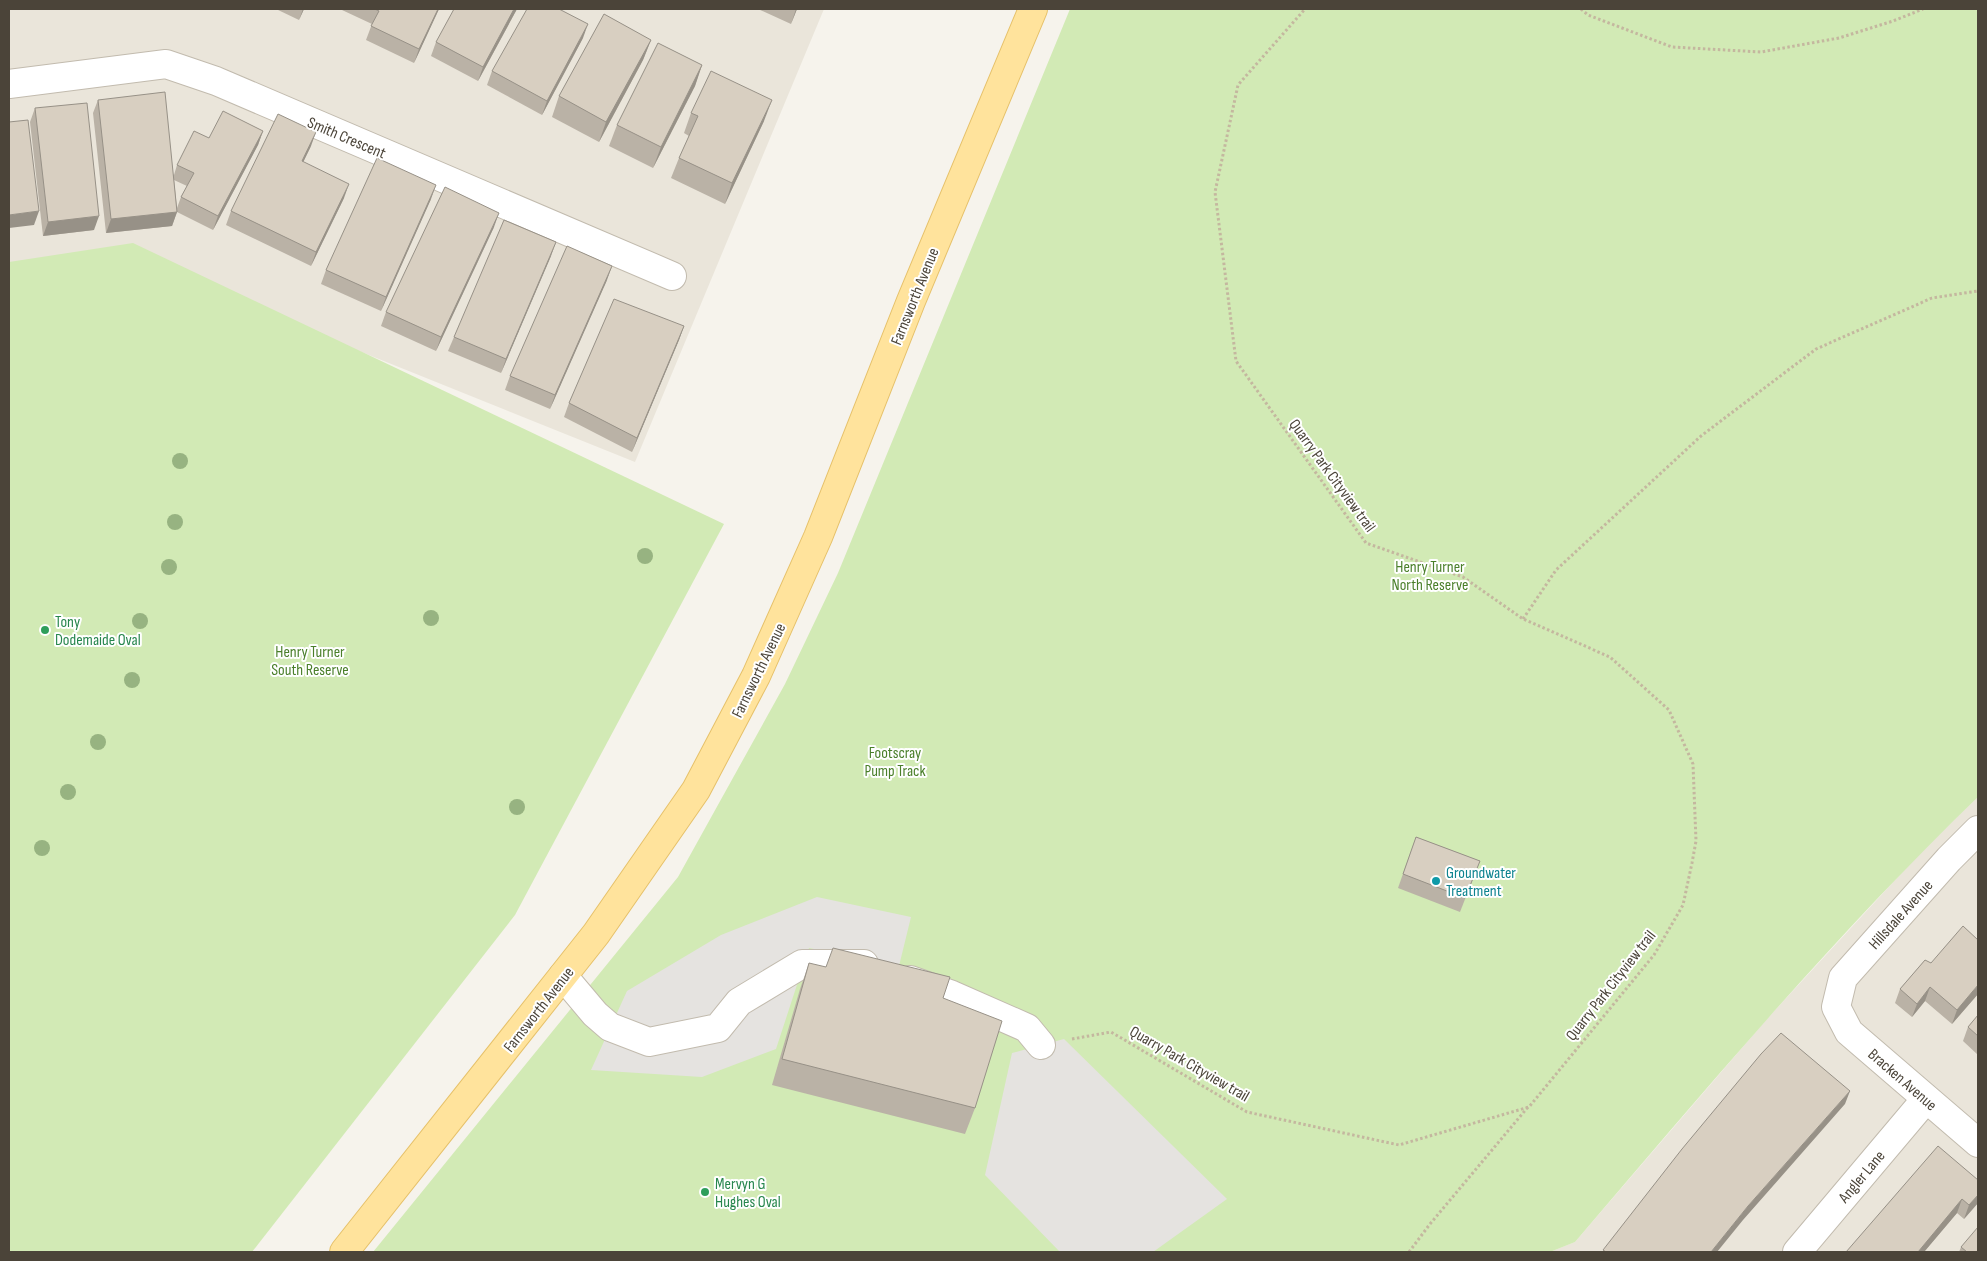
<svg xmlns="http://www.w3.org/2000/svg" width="1987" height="1261" font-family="'Sofia Sans Condensed',sans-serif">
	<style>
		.residential { fill: #eae5da }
		.green { fill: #d2eab5 }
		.parking { fill: #e5e3e0 }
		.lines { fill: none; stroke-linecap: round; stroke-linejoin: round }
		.minor-casing { stroke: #c2bbae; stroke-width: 30 }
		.major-casing { stroke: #e6c16a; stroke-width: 30 }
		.path { stroke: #c4b79f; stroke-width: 3; stroke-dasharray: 2.5 2.5; stroke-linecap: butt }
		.minor { stroke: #fff; stroke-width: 28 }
		.major { stroke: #ffe39c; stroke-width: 28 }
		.tree { fill: #97b381 }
		.wall { fill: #bab2a6; fill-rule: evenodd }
		.shaded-wall { fill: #979187 }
		.building { fill: #d8cfc1; stroke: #979187 }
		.leisure-dot { fill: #2e9e5b; stroke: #fff; stroke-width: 2 }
		.culture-dot { fill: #0f9aa8; stroke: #fff; stroke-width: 2 }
		.labels { text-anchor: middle; stroke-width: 4; stroke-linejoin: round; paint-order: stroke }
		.street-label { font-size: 16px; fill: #4b4439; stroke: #fff }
		.park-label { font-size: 16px; fill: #4a7f2a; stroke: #fff }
		.leisure-label { font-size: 16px; fill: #27864d; stroke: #fff; text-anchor: start }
		.culture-label { font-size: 16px; fill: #0d838f; stroke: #fff; text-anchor: start }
	</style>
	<rect width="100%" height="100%" fill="#f6f3ec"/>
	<g class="residential">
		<path d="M 9,9 L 824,9 L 635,462 L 143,264 L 9,279 Z"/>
		<path d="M 1978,797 L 1978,1252 L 1550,1252 L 1575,1242 L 1766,1020 L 1921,852 Z"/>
	</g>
	<g class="green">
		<path d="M 1070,9 L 1978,9 L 1978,797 C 1834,936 1705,1090 1575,1242 L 1550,1252 L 373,1252 L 678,877 L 785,684 L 838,573 Z"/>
		<path d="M 133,243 L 724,524 L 515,915 L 252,1252 L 9,1252 L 9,262 Z"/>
	</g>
	<g class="parking">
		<path d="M 817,897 L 911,917 L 899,966 L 809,948 L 776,1049 L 702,1077 L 591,1070 L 627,991 L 721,935 Z"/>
		<path d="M 1064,1039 L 1227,1199 L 1153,1252 L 1060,1252 L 985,1175 L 1012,1053 Z"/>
	</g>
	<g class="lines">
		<g class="minor-casing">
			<g id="minor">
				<path d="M 9,84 L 166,64 L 216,81 L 672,276"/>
				<path d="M 1978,830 L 1949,859 L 1843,978 L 1836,1007 L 1849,1032 L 1978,1143"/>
				<path d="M 563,976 L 595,1014 L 610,1027 L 649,1042 L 718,1028 L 739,1002 L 802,964 L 864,964"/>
				<path d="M 910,980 L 952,995 L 1027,1028 L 1041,1045"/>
				<path d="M 1797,1252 L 1926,1099"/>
			</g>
		</g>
		<g class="major-casing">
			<path id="major" d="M 344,1252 L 596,934 L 696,790 L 756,676 L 818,537 L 911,301 L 1033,9"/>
		</g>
		<g class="path">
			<path d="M 1581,9 L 1588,15 L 1672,47 L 1761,52 L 1839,38 L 1893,21 L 1923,9"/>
			<path d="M 1523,619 L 1556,570 L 1701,436 L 1816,349 L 1932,298 L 1978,291"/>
			<path d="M 1072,1039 L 1111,1032 L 1247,1112 L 1399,1145 L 1529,1107 L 1654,955 L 1683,905 L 1692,863 L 1696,841 L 1693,764 L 1669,710 L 1610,657 L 1523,619 L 1463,577 L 1366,543 L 1236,361 L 1215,192 L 1238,85 L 1305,9"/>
			<path d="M 1409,1252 L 1430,1224 L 1528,1107"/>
		</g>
		<use href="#minor" class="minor"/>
		<use href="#major" class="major"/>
	</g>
	<g class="tree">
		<circle cx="180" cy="461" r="8"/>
		<circle cx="175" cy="522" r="8"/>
		<circle cx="645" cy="556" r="8"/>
		<circle cx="169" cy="567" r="8"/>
		<circle cx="431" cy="618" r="8"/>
		<circle cx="140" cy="621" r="8"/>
		<circle cx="132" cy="680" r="8"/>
		<circle cx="98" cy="742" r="8"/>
		<circle cx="68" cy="792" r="8"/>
		<circle cx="517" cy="807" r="8"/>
		<circle cx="42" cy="848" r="8"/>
	</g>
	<g class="wall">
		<path d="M 276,9 L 304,9 L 299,20 Z"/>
		<path d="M 342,9 L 439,9 L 414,63 L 366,40 L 372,24 L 342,10 Z"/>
		<path d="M 517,9 L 478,81 L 431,56 L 436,42 Z"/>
		<path d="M 758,9 L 797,9 L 791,24 Z"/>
		<path d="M 583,38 L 542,115 L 487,85 L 492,71 Z"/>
		<path d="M 651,40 L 643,60 L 599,142 L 552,117 L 559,96 Z"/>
		<path d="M 702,65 L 695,86 L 653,168 L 609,146 L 617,125 Z"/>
		<path d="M 98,100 L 174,175 L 177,165 L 209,138 L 263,131 L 258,145 L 213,230 L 177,212 L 172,226 L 106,233 L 93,113 ZM 174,180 L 187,186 L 181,197 L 177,208 Z"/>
		<path d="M 35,108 L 94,230 L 43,236 L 30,122 Z"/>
		<path d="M 691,113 L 764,121 L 725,204 L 671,178 L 679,158 L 689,136 L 684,133 Z"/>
		<path d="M 311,146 L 303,162 L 344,198 L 311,266 L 226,225 L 231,211 Z"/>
		<path d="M 431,199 L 381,311 L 321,284 L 326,270 Z"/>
		<path d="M 494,227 L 436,351 L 381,326 L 386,312 Z"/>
		<path d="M 551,256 L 501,373 L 448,351 L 454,337 Z"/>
		<path d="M 607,280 L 550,409 L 505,390 L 510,376 Z"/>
		<path d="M 684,326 L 679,340 L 632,452 L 564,417 L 569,403 Z"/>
		<path d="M 1416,837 L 1480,861 L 1460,912 L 1398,888 Z"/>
		<path d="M 1925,960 L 1978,994 L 1952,1024 L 1925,1001 L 1912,1017 L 1895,1003 L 1900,989 Z"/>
		<path d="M 809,963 L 975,1108 L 965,1134 L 772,1085 L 800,989 Z"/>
		<path d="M 1978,1015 L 1978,1055 L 1963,1041 L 1968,1027 Z"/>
		<path d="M 1978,1180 L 1978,1203 L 1964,1219 L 1957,1213 L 1924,1252 L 1846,1252 Z"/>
		<path d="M 1961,1247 L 1978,1252 L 1959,1252 Z"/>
	</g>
	<g class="shaded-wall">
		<path d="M 303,9 L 304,9 L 299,20 Z"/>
		<path d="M 438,9 L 439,9 L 414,63 L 419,49 Z"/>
		<path d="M 514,9 L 517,9 L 478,81 L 483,67 Z"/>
		<path d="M 796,9 L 797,9 L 791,24 Z"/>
		<path d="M 588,24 L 583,38 L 542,115 L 547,101 Z"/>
		<path d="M 651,40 L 643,60 L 599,142 L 606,122 Z"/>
		<path d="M 702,65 L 695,86 L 653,168 L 661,147 Z"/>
		<path d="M 772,100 L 764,121 L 725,204 L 732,183 Z"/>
		<path d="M 263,131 L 258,145 L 213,230 L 218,216 Z"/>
		<path d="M 316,132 L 311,146 L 297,175 L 302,161 Z"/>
		<path d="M 349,184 L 344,198 L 311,266 L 316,252 Z"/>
		<path d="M 436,185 L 431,199 L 381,311 L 386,297 Z"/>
		<path d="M 39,211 L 34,225 L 9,228 L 9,215 Z"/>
		<path d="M 177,212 L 172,226 L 106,233 L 111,219 Z"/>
		<path d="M 499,213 L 494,227 L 436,351 L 441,337 Z"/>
		<path d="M 99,216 L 94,230 L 43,236 L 48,222 Z"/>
		<path d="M 556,242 L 551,256 L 501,373 L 506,359 Z"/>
		<path d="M 612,266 L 607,280 L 550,409 L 555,395 Z"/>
		<path d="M 684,326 L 679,340 L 632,452 L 637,438 Z"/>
		<path d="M 1978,985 L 1978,994 L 1952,1024 L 1957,1010 Z"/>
		<path d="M 1930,987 L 1925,1001 L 1912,1017 L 1917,1004 Z"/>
		<path d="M 1850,1091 L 1845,1104 L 1743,1220 L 1717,1252 L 1711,1252 L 1748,1206 Z"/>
		<path d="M 1978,1195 L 1978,1203 L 1964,1219 L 1969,1205 Z"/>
		<path d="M 1962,1199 L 1957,1213 L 1924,1252 L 1918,1252 Z"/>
	</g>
	<g class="building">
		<path d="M 375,9 L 438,9 L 419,49 L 371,26 L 379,11 Z"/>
		<path d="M 454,9 L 514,9 L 483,67 L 436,42 Z"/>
		<path d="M 527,9 L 559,9 L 588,24 L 547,101 L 492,71 Z"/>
		<path d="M 604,14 L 651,40 L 606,122 L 559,96 Z"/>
		<path d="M 658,43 L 702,65 L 661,147 L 617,125 Z"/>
		<path d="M 711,71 L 772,100 L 732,183 L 679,158 L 698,116 L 691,113 Z"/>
		<path d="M 165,92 L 177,212 L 111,219 L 98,100 Z"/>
		<path d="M 87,103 L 99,216 L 48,222 L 35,108 Z"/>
		<path d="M 223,111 L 263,131 L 218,216 L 181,197 L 194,173 L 177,165 L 194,131 L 209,138 Z"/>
		<path d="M 278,114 L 316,132 L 302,161 L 349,184 L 316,252 L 231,211 Z"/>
		<path d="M 28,120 L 39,211 L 9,215 L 9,122 Z"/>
		<path d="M 377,158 L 436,185 L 386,297 L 326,270 Z"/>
		<path d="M 445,187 L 499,213 L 441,337 L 386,312 Z"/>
		<path d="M 504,220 L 556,242 L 506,359 L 454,337 Z"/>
		<path d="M 567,246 L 612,266 L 555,395 L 510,376 Z"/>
		<path d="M 614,299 L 684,326 L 637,438 L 569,403 Z"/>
		<path d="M 1416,837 L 1480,861 L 1465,898 L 1403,874 Z"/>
		<path d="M 1963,926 L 1978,940 L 1978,985 L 1957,1010 L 1930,987 L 1917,1004 L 1900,989 L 1925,960 L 1931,963 Z"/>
		<path d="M 833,948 L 950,977 L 943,998 L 1002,1021 L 975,1108 L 782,1059 L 809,963 L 826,967 Z"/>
		<path d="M 1978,1015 L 1978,1036 L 1968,1027 Z"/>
		<path d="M 1781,1033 L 1850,1091 L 1748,1206 L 1711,1252 L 1606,1252 L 1603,1250 L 1682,1149 L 1761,1054 Z"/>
		<path d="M 1938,1146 L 1978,1180 L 1978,1195 L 1969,1205 L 1962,1199 L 1918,1252 L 1846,1252 Z"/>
		<path d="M 1978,1227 L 1978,1252 L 1967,1252 L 1961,1247 Z"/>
	</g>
	<g class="leisure-dot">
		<circle cx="45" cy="630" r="5"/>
		<circle cx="705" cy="1192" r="5"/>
	</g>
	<circle class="culture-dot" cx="1436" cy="881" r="5"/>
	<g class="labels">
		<g class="street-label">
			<text transform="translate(347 137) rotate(23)" y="6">Smith Crescent</text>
			<text transform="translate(914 296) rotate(-68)" y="6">Farnsworth Avenue</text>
			<text transform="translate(1333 475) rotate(54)" y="6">Quarry Park Cityview trail</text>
			<text transform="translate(758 670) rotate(-64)" y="6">Farnsworth Avenue</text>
			<text transform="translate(1900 914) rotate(-48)" y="6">Hillsdale Avenue</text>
			<text transform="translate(1610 985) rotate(-52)" y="6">Quarry Park Cityview trail</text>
			<text transform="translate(538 1009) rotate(-52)" y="6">Farnsworth Avenue</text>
			<text transform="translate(1190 1063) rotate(30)" y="6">Quarry Park Cityview trail</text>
			<text transform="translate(1903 1079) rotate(41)" y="6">Bracken Avenue</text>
			<text transform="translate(1861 1176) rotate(-50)" y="6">Angler Lane</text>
		</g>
		<g class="park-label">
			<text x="1430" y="572">Henry Turner<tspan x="1430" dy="18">North Reserve</tspan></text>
			<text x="310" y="657">Henry Turner<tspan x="310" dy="18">South Reserve</tspan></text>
			<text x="895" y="758">Footscray<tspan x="895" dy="18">Pump Track</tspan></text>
		</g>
		<g class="leisure-label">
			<text x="55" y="627">Tony<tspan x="55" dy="18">Dodemaide Oval</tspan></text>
			<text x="715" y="1189">Mervyn G<tspan x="715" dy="18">Hughes Oval</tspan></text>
		</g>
		<g class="culture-label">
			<text x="1446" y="878">Groundwater<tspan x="1446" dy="18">Treatment</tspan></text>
		</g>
	</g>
	<rect width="1987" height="1261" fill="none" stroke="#4b4439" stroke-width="20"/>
</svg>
